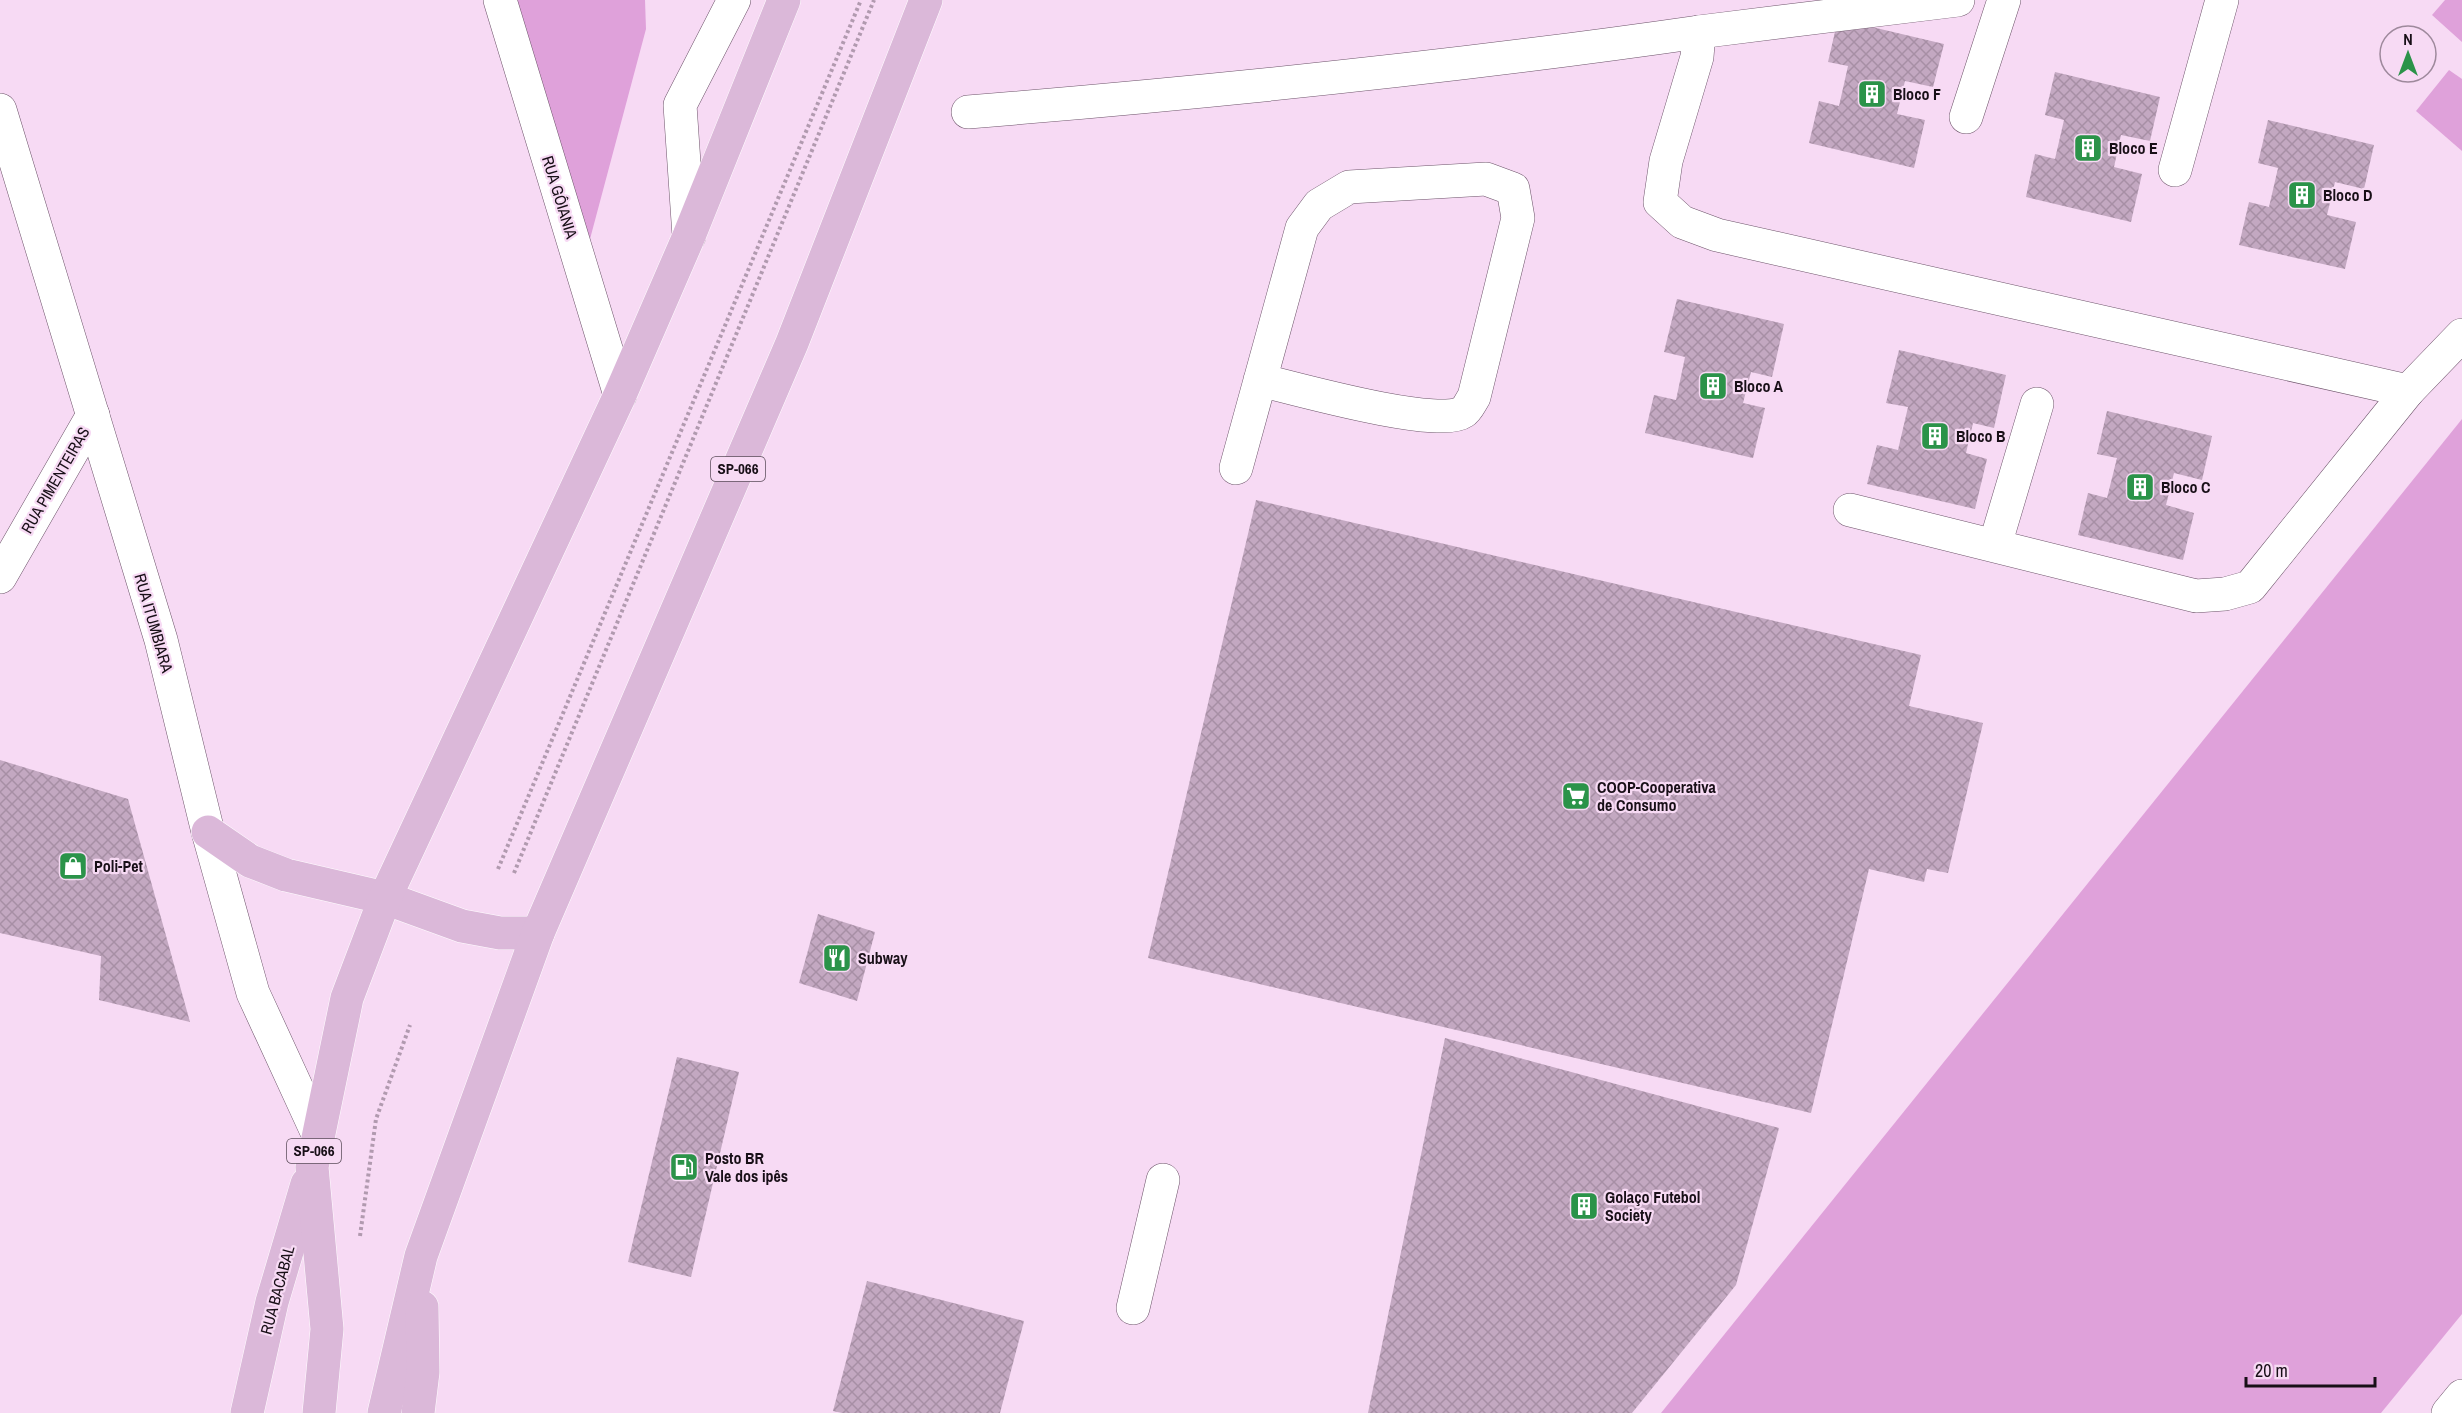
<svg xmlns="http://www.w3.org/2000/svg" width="2462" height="1413" font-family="'Archivo Narrow',sans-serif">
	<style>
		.green { fill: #dfa1da }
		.building { fill: url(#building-cross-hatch) }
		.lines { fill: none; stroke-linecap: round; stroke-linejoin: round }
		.minor-casing { stroke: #6d546a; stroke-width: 34 }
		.major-casing { stroke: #fff; stroke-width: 34 }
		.path { stroke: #b19aaf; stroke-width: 4; stroke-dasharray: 3 3; stroke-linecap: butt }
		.minor { stroke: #fff; stroke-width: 33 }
		.major { stroke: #dbb8d9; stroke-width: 33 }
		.labels { text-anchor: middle; stroke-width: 4.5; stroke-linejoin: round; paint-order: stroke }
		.shield { fill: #f7daf4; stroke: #5b4c59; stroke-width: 1.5 }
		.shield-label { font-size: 15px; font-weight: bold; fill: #180f17 }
		.poi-label { font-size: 16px; font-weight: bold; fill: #180f17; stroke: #f7daf4; text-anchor: start }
		.street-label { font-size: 16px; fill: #180f17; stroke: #f7daf4 }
	</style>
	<defs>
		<pattern id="building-cross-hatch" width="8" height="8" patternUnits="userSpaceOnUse" patternTransform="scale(1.5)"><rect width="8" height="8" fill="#c3a8c1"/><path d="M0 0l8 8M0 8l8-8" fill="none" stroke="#a78fa5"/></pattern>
	</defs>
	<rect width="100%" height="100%" fill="#f7daf4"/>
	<g class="green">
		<path d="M 514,0 L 645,0 L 646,29 L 590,239 Z"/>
		<path d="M 2445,0 L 2462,0 L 2462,42 L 2432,15 Z"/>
		<path d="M 2449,70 L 2462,79 L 2462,151 L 2416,111 Z"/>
		<path d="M 2462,419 L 2462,1314 L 2381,1413 L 1661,1413 Z"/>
	</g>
	<g class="building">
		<path d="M 1838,19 L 1944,44 L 1933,87 L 1905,81 L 1897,114 L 1925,120 L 1914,168 L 1809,143 L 1819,101 L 1839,106 L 1848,66 L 1828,62 Z"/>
		<path d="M 2055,72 L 2160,97 L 2150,141 L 2121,135 L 2114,167 L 2142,174 L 2131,222 L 2026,197 L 2035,154 L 2055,159 L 2064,120 L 2045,115 Z"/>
		<path d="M 2268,120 L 2374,145 L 2364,189 L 2335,182 L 2327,215 L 2356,222 L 2345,269 L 2239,245 L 2249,202 L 2269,207 L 2278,168 L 2258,163 Z"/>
		<path d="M 1677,299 L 1784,324 L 1772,377 L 1751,372 L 1743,403 L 1765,408 L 1753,458 L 1645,433 L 1654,395 L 1676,400 L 1685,357 L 1664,352 Z"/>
		<path d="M 1899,350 L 2006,375 L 1994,428 L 1973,423 L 1966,453 L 1987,459 L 1975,509 L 1867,484 L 1877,445 L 1898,450 L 1908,407 L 1886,403 Z"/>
		<path d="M 2107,411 L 2212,436 L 2202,480 L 2174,473 L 2166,505 L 2194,513 L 2183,560 L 2078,535 L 2088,493 L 2107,498 L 2117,458 L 2097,454 Z"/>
		<path d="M 1256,500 L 1921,655 L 1909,706 L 1983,723 L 1948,873 L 1927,869 L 1924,882 L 1869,869 L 1811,1113 L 1148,958 Z"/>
		<path d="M 0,760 L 128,799 L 190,1022 L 99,1000 L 101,956 L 0,933 Z"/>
		<path d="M 818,914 L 875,932 L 857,1001 L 799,983 Z"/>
		<path d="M 1445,1038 L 1779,1128 L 1736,1285 L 1632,1413 L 1368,1413 Z"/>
		<path d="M 677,1057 L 739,1072 L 691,1277 L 628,1262 Z"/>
		<path d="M 867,1281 L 1024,1321 L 1000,1413 L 842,1413 L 833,1411 Z"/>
	</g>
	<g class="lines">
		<g class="minor-casing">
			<g id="minor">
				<path d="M 500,0 L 620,395"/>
				<path d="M 1699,32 L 1958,0"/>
				<path d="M 0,110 L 161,640 L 208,832 L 253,993 L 317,1132"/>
				<path d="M 968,112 C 1212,92 1456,67 1699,32 L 1697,57 L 1666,161 L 1660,202 L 1682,222 L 1717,235 L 2408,391 L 2462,335"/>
				<path d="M 1966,117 L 2004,0"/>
				<path d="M 2175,170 L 2222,0"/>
				<path d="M 689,236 L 680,105 L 734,0"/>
				<path d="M 1236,468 L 1302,228 L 1319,205 L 1349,187 L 1486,179 L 1513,189 L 1518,218 L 1474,397 C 1471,401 1468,409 1463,412 C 1439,429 1293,388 1260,380"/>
				<path d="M 1850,510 L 2196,596 L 2225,594 L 2250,587 L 2408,391"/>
				<path d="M 1995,545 L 2037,404"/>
				<path d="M 0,577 L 93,415"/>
				<path d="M 1133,1308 L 1163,1180"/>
				<path d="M 2448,1413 L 2462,1396"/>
			</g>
		</g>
		<g class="major-casing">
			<g id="major">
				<path d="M 208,832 L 250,861 L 286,875 L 385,898 L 462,926 L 500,933 L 538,933"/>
				<path d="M 247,1413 L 272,1302 L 307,1184"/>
				<path d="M 319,1413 L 327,1329 L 312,1167 L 347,998 L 385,898 L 620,395 L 689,236 L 784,0"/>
				<path d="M 384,1413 L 421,1256 L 538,933 L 792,343 L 926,0"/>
				<path d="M 418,1413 L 423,1372 L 422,1307"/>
			</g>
		</g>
		<g class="path">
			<path d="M 498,869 L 861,0"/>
			<path d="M 514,873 L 874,0"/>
			<path d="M 360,1236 L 376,1119 L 410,1025"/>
		</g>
		<use href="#minor" class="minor"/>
		<use href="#major" class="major"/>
	</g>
	<defs>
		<g id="building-square" transform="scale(1.5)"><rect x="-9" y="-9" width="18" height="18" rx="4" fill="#2b9349" stroke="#f7daf4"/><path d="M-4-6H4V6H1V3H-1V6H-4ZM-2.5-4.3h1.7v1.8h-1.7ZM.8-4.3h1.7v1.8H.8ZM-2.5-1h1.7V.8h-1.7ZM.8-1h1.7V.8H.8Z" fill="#fff"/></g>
		<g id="supermarket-square" transform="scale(1.5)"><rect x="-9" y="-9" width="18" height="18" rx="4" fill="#2b9349" stroke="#f7daf4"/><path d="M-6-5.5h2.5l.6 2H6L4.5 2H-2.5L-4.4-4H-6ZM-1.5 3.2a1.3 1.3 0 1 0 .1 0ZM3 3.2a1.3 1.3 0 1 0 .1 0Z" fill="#fff"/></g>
		<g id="shop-square" transform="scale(1.5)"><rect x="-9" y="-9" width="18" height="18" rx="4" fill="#2b9349" stroke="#f7daf4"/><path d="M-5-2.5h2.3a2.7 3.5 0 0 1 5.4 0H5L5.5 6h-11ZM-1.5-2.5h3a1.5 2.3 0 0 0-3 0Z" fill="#fff"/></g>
		<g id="restaurant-square" transform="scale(1.5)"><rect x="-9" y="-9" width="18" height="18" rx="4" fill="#2b9349" stroke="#f7daf4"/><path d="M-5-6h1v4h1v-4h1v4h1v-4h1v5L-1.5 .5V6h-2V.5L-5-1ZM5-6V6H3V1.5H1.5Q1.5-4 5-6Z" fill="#fff"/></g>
		<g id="fuel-square" transform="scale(1.5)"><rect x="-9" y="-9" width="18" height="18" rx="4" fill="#2b9349" stroke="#f7daf4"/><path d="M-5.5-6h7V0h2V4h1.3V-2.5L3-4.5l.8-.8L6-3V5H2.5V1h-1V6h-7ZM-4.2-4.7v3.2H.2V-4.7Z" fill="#fff"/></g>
	</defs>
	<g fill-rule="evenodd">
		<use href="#building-square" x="1872" y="94"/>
		<use href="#building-square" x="2088" y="148"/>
		<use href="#building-square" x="2302" y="195"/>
		<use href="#building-square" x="1713" y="386"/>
		<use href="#building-square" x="1935" y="436"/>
		<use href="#building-square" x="2140" y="487"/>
		<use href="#supermarket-square" x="1576" y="796"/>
		<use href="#shop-square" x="73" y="866"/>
		<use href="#restaurant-square" x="837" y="958"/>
		<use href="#fuel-square" x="684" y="1167"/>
		<use href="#building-square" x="1584" y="1206"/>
	</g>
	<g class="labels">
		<g class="shield">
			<rect x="711" y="457" width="54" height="24" rx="4.5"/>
			<rect x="287" y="1139" width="54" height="24" rx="4.5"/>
		</g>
		<g class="shield-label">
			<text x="738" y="474">SP-066</text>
			<text x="314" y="1156">SP-066</text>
		</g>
		<g class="poi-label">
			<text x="1893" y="100">Bloco F</text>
			<text x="2109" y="154">Bloco E</text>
			<text x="2323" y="201">Bloco D</text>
			<text x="1734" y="392">Bloco A</text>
			<text x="1956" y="442">Bloco B</text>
			<text x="2161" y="493">Bloco C</text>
			<text x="1597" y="793">COOP-Cooperativa<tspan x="1597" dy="18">de Consumo</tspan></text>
			<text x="94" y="872">Poli-Pet</text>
			<text x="858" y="964">Subway</text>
			<text x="705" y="1164">Posto BR<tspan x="705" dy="18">Vale dos ipês</tspan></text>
			<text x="1605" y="1203">Golaço Futebol<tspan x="1605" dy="18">Society</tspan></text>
		</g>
		<g class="street-label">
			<text transform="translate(560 197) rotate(73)" y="6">RUA GÔIANIA</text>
			<text transform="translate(55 480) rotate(-60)" y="6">RUA PIMENTEIRAS</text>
			<text transform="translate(154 623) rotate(74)" y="6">RUA ITUMBIARA</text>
			<text transform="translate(277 1290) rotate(-75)" y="6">RUA BACABAL</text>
		</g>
	</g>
	<g transform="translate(2408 54)"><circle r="28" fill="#f7daf4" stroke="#9e899c" stroke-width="1.5"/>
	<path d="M0-4.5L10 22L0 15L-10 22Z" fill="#2b9349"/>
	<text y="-9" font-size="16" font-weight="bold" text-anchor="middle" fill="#180f17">N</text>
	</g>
	<path d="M2246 1377v9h129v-9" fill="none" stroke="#180f17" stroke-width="3"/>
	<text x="2255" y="1377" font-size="18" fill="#180f17" stroke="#f7daf4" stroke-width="4.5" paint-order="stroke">20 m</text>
</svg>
